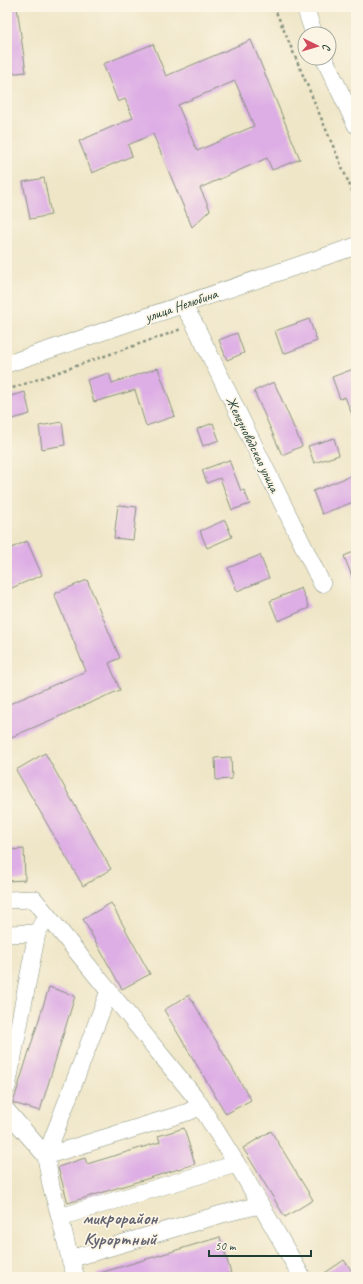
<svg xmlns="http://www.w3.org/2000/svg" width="363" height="1284" font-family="Caveat,sans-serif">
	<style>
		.building { fill: #ddade5; fill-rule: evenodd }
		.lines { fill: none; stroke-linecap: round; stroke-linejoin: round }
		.minor-casing { stroke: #87927e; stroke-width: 18 }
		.path { stroke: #87927e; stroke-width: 2.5; stroke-dasharray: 3 3; stroke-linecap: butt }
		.minor { stroke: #fff; stroke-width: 17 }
		.labels { text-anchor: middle; stroke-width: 3.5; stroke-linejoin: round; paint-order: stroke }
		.street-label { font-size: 14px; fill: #1f3d34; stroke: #fcf5e5 }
		.district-label { font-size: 18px; font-weight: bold; fill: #626472; stroke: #fcf5e5 }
	</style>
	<rect width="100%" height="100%" fill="#fcf5e5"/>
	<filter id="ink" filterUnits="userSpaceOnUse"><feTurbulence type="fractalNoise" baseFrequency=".025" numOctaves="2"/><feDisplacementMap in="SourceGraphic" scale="8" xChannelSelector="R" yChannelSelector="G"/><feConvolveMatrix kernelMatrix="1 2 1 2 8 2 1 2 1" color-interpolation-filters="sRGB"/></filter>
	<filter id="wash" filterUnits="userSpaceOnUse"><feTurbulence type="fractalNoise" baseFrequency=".012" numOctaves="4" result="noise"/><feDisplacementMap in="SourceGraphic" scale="16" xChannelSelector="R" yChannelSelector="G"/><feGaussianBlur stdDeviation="0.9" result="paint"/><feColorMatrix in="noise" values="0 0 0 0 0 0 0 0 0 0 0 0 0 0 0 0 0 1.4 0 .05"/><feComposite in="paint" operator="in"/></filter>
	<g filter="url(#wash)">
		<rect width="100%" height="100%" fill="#efe6c8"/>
		<g id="blocks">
			<g class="building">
				<path d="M 7,7 L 17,7 L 26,72 L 7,74 Z"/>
				<path d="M 251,40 L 300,159 L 272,170 L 267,158 L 200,188 L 210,210 L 192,227 L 153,134 L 128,145 L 132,156 L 92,173 L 79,141 L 133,118 L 125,99 L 118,102 L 103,64 L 153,44 L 166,76 ZM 235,81 L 254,126 L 197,151 L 178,105 Z"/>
				<path d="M 44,178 L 51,215 L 30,219 L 23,182 Z"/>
				<path d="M 309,319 L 317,341 L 283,354 L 275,331 Z"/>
				<path d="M 237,333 L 244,353 L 227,360 L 219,340 Z"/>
				<path d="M 158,368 L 175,416 L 146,426 L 135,390 L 94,402 L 87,380 L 109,373 L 112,383 Z"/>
				<path d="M 356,368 L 356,422 L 355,422 L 345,397 L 340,399 L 332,377 Z"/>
				<path d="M 274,382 L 302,446 L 282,455 L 254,391 Z"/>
				<path d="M 25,392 L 30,414 L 13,419 L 7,397 Z"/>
				<path d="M 62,422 L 65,445 L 42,449 L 39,426 Z"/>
				<path d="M 213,423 L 219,440 L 203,446 L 197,429 Z"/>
				<path d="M 334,438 L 339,455 L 314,463 L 308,446 Z"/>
				<path d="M 229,460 L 241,491 L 244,490 L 250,504 L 232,510 L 220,478 L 207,483 L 202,470 Z"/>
				<path d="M 353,475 L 356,481 L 356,501 L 322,514 L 313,491 Z"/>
				<path d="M 118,505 L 137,507 L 133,540 L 114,538 Z"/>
				<path d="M 225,520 L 232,537 L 207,548 L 200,531 Z"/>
				<path d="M 27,541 L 42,575 L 7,590 L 7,550 Z"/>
				<path d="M 356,551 L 356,584 L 355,584 L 344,556 Z"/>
				<path d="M 260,555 L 269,578 L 237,591 L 228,568 Z"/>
				<path d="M 87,580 L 120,658 L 109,663 L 120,690 L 7,739 L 7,705 L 86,671 L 54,594 Z"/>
				<path d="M 301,588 L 309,608 L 278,621 L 270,601 Z"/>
				<path d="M 45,753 L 111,869 L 83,886 L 16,770 Z"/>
				<path d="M 231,757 L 232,779 L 216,780 L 215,758 Z"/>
				<path d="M 24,849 L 25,880 L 7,881 L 7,850 Z"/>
				<path d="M 111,903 L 150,974 L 122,989 L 83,919 Z"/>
				<path d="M 49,987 L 75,996 L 40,1111 L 13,1103 Z"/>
				<path d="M 189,995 L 251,1100 L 226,1114 L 164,1010 Z"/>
				<path d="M 184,1128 L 195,1164 L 68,1203 L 58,1167 L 85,1158 L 87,1164 L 160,1142 L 158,1136 Z"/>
				<path d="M 271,1131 L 313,1200 L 285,1217 L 243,1148 Z"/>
				<path d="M 220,1237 L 231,1273 L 217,1277 L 97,1277 L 97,1274 Z"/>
				<path d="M 344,1260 L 356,1277 L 319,1277 Z"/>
			</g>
		</g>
	</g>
	<g filter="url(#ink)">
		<use href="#blocks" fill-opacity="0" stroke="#87927e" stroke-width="1"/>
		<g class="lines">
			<g class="minor-casing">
				<g id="minor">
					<path d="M 305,7 L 314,34"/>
					<path d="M 324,58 L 356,125"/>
					<path d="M 182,304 L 194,323 L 322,584"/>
					<path d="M 7,364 L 356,246"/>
					<path d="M 7,900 L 34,899 L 195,1097 L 243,1174 L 302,1277"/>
					<path d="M 7,934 L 37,933 L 42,924"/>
					<path d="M 7,1087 L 37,933"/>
					<path d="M 7,1111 L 46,1156 L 109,991"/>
					<path d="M 60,1217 L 51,1186 L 46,1156 L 188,1112 L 201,1106"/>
					<path d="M 70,1259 L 60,1217 L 236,1164"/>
					<path d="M 76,1277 L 70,1259 L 222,1214 L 260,1205"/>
				</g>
			</g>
			<g class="path">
				<path d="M 274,7 L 356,200"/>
				<path d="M 7,390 L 168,334 L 181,329"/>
			</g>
			<use href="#minor" class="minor"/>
		</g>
	</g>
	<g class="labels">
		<g class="street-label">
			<text transform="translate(181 305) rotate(-19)" y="5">улица Нелюбина</text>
			<text transform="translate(253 444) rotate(64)" y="5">Железноводская улица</text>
		</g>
		<g class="district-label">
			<text x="120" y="1224">микрорайон<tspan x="120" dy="21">Курортный</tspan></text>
		</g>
	</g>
	<rect width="363" height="1284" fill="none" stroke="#fcf5e5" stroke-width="24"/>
	<g transform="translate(317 46) rotate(95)"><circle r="19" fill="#fcf5e5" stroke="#a4ab9e"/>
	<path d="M0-3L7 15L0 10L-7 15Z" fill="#d1495b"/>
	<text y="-6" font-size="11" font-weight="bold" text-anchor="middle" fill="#1f3d34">С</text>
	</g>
	<path d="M209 1250v6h102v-6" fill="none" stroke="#1f3d34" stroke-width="2"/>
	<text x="215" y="1250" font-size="12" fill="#1f3d34" stroke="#fcf5e5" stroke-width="3" paint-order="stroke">50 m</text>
</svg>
